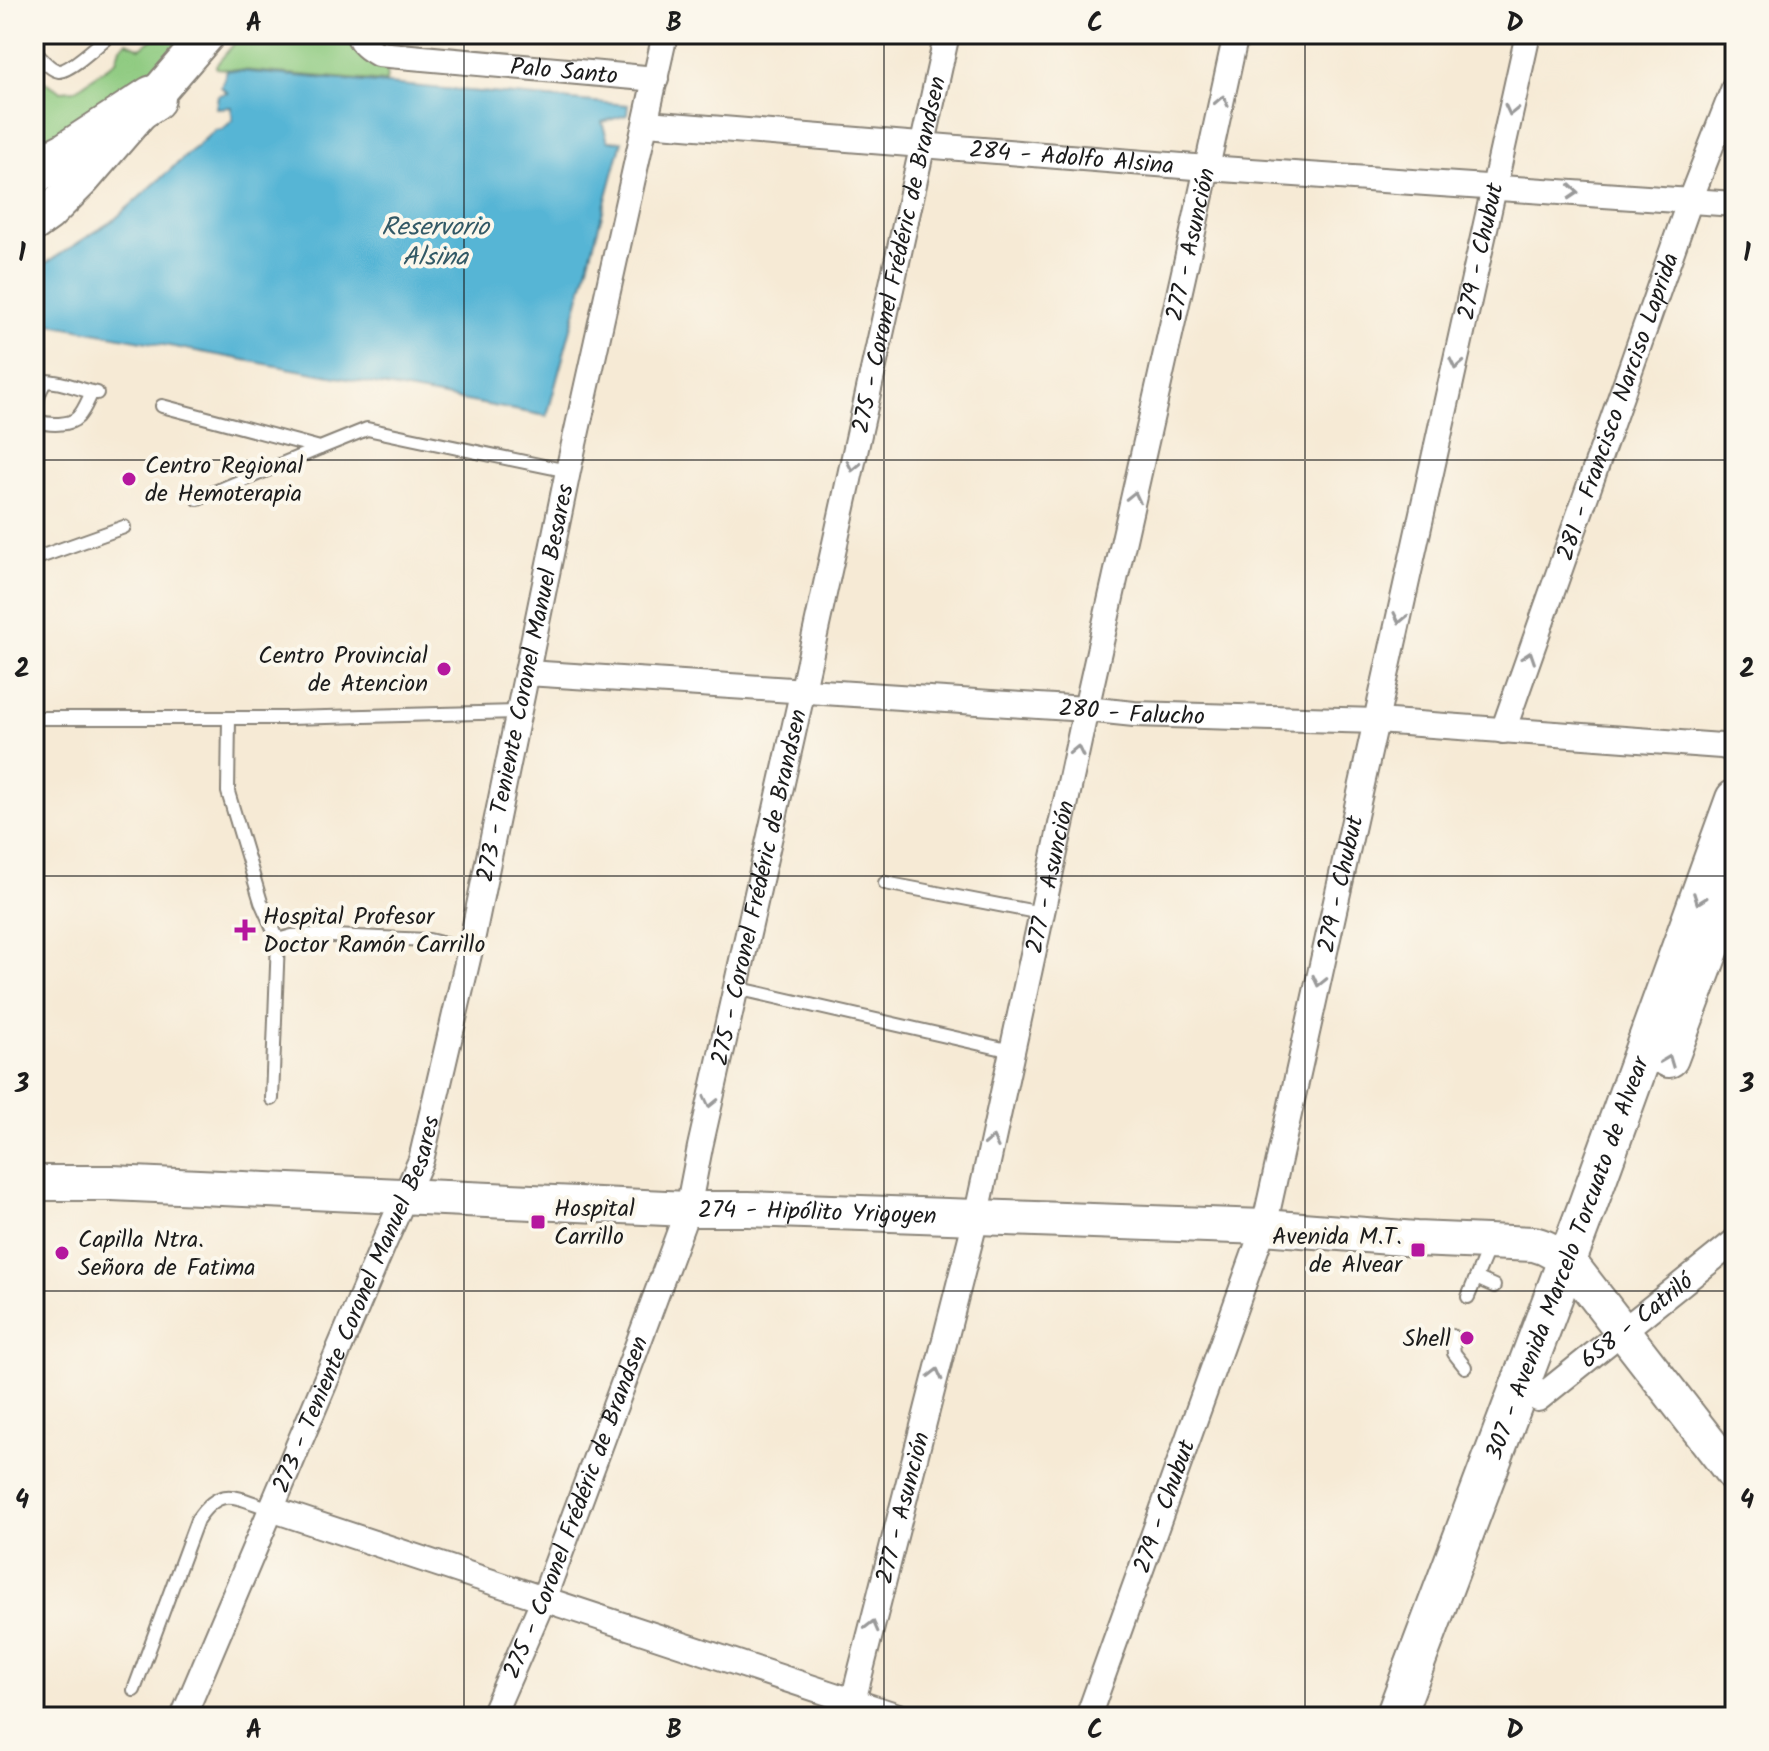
<svg xmlns="http://www.w3.org/2000/svg" width="1769" height="1751" font-family="Kalam,sans-serif">
	<style>
		.green { fill: #8eca80; stroke: #55734e; stroke-width: 2 }
		.water { fill: #56b5d5; stroke: #396878; stroke-width: 2 }
		.lines { fill: none; stroke-linecap: round; stroke-linejoin: round }
		.lane-casing { stroke: #898378; stroke-width: 16 }
		.street-casing { stroke: #898378; stroke-width: 28 }
		.secondary-casing { stroke: #898378; stroke-width: 38 }
		.primary-casing { stroke: #898378; stroke-width: 42 }
		.highway-casing { stroke: #898378; stroke-width: 48 }
		.lane { stroke: #fff; stroke-width: 12 }
		.street { stroke: #fff; stroke-width: 24 }
		.secondary { stroke: #fff; stroke-width: 34 }
		.primary { stroke: #fff; stroke-width: 38 }
		.highway { stroke: #fff; stroke-width: 44 }
		.oneway { stroke: #999 }
		.grid { fill: none; stroke: #1c1c1c; stroke-width: 2; stroke-opacity: 0.55 }
		.poi-dot { fill: #b5179e; stroke: #fbf7ec; stroke-width: 3 }
		.labels { text-anchor: middle; stroke-width: 8; stroke-linejoin: round; paint-order: stroke }
		.street-label { font-size: 24px; fill: #1c1c1c; stroke: #fbf7ec }
		.poi-label { font-size: 24px; fill: #1c1c1c; stroke: #fbf7ec; text-anchor: start }
		.water-label { font-size: 26px; font-style: italic; fill: #335966; stroke: #fbf7ec }
		.neatline { fill: none; stroke: #1c1c1c; stroke-width: 3 }
		.grid-label { font-size: 26px; text-anchor: middle; font-weight: bold; fill: #1c1c1c }
	</style>
	<rect width="100%" height="100%" fill="#fbf7ec"/>
	<filter id="ink" filterUnits="userSpaceOnUse"><feTurbulence type="fractalNoise" baseFrequency=".0125" numOctaves="2"/><feDisplacementMap in="SourceGraphic" scale="16" xChannelSelector="R" yChannelSelector="G"/><feConvolveMatrix kernelMatrix="1 2 1 2 8 2 1 2 1" color-interpolation-filters="sRGB"/></filter>
	<filter id="wash" filterUnits="userSpaceOnUse"><feTurbulence type="fractalNoise" baseFrequency=".006" numOctaves="4" result="noise"/><feDisplacementMap in="SourceGraphic" scale="32" xChannelSelector="R" yChannelSelector="G"/><feGaussianBlur stdDeviation="1.8" result="paint"/><feColorMatrix in="noise" values="0 0 0 0 0 0 0 0 0 0 0 0 0 0 0 0 0 1.4 0 .05"/><feComposite in="paint" operator="in"/></filter>
	<g filter="url(#wash)">
		<rect width="100%" height="100%" fill="#f6ead5"/>
		<g class="green">
			<path d="M 161,34 L 195,34 L 151,83 L 34,160 L 34,76 L 61,91 L 75,90 L 116,61 L 120,47 L 127,42 L 140,48 Z"/>
			<path d="M 242,34 L 354,34 L 389,62 L 386,82 L 216,68 L 216,65 Z"/>
		</g>
		<path class="water" d="M 227,70 L 628,105 L 627,115 L 602,122 L 608,141 L 622,141 L 547,416 L 34,321 L 34,271 L 115,219 L 215,130 L 223,129 L 233,120 L 231,107 L 216,108 L 218,95 L 228,93 L 221,87 Z"/>
	</g>
	<g filter="url(#ink)">
		<g class="lines">
			<g class="lane-casing">
				<g id="lane">
					<path d="M 34,51 C 40,57 50,70 59,71 C 71,71 101,42 111,34"/>
					<path d="M 92,392 C 88,400 84,411 78,417 C 70,426 48,425 38,421 C 35,407 37,393 46,381 C 63,381 80,390 97,393"/>
					<path d="M 162,406 L 320,448 L 367,429 L 568,471"/>
					<path d="M 198,499 L 320,448"/>
					<path d="M 34,559 L 124,527"/>
					<path d="M 34,718 L 288,718 L 517,712"/>
					<path d="M 229,718 L 228,792 L 261,902 L 278,940 L 272,1099"/>
					<path d="M 885,883 L 1041,913"/>
					<path d="M 278,940 L 292,936 L 307,935 L 429,940 L 470,950"/>
					<path d="M 736,988 L 1012,1051"/>
					<path d="M 1476,1278 L 1494,1286"/>
					<path d="M 1468,1297 L 1490,1244"/>
					<path d="M 1452,1336 L 1454,1353 L 1465,1367"/>
					<path d="M 134,1690 L 197,1520 C 221,1484 236,1498 271,1509"/>
				</g>
			</g>
			<g class="street-casing">
				<g id="street">
					<path id="s1" d="M 358,34 C 361,44 369,49 378,54 L 656,79"/>
					<path id="s2" d="M 647,123 L 1207,168 L 1735,204"/>
					<path id="s3" d="M 527,673 L 1086,709 L 1134,714 L 1377,721 L 1721,746 L 1735,749"/>
					<path id="s4" d="M 1503,731 L 1690,200 L 1735,85"/>
					<path id="s5" d="M 1538,1399 L 1735,1241"/>
					<path d="M 271,1509 L 901,1717"/>
					<path id="s6" d="M 183,1717 L 384,1243 L 421,1160 L 470,950 L 568,471 L 665,34"/>
					<path id="s7" d="M 492,1717 L 543,1600 L 688,1209 L 700,1147 L 803,689 L 947,34"/>
					<path id="s8" d="M 849,1717 L 976,1218 L 1086,709 L 1191,241 L 1236,34"/>
					<path id="s9" d="M 1088,1717 L 1264,1227 L 1528,34"/>
				</g>
			</g>
			<g class="secondary-casing">
				<g id="secondary">
					<path d="M 34,224 L 48,214 L 83,179 L 208,34"/>
					<path id="s10" d="M 34,1183 L 112,1183 L 688,1209 L 748,1209 L 1264,1227 L 1416,1239 L 1534,1244 C 1551,1248 1564,1258 1576,1271 L 1735,1476"/>
				</g>
			</g>
			<g class="primary-casing">
				<g id="primary">
					<path d="M 1669,1058 L 1735,881"/>
					<path id="s11" d="M 1395,1717 L 1586,1210 L 1735,799"/>
				</g>
			</g>
			<g class="highway-casing">
				<path id="highway" d="M 34,171 L 66,155 L 153,98"/>
			</g>
			<use href="#lane" class="lane"/>
			<use href="#street" class="street"/>
			<use href="#secondary" class="secondary"/>
			<use href="#primary" class="primary"/>
			<use href="#highway" class="highway"/>
		</g>
		<defs><path id="oneway-chevron" d="M-2-3.5L2.5 0L-2 3.5" fill="none" stroke-width="1.6" stroke-linecap="round" stroke-linejoin="round" transform="scale(2)"/></defs>
		<g class="oneway">
			<use href="#oneway-chevron" transform="translate(1222 101) rotate(-78)"/>
			<use href="#oneway-chevron" transform="translate(1511 110) rotate(103)"/>
			<use href="#oneway-chevron" transform="translate(1573 192) rotate(4)"/>
			<use href="#oneway-chevron" transform="translate(1456 364) rotate(102)"/>
			<use href="#oneway-chevron" transform="translate(853 466) rotate(102)"/>
			<use href="#oneway-chevron" transform="translate(1134 497) rotate(-77)"/>
			<use href="#oneway-chevron" transform="translate(1400 618) rotate(102)"/>
			<use href="#oneway-chevron" transform="translate(1529 657) rotate(-71)"/>
			<use href="#oneway-chevron" transform="translate(1077 751) rotate(-78)"/>
			<use href="#oneway-chevron" transform="translate(1699 899) rotate(110)"/>
			<use href="#oneway-chevron" transform="translate(1319 981) rotate(103)"/>
			<use href="#oneway-chevron" transform="translate(1668 1061) rotate(-69)"/>
			<use href="#oneway-chevron" transform="translate(710 1102) rotate(103)"/>
			<use href="#oneway-chevron" transform="translate(992 1142) rotate(-78)"/>
			<use href="#oneway-chevron" transform="translate(936 1374) rotate(-76)"/>
			<use href="#oneway-chevron" transform="translate(872 1626) rotate(-76)"/>
		</g>
	</g>
	<path class="grid" d="M 464,34 L 464,1717M 884,34 L 884,1717M 1305,34 L 1305,1717M 34,460 L 1735,460M 34,876 L 1735,876M 34,1291 L 1735,1291"/>
	<g class="poi-dot">
		<circle cx="129" cy="479" r="8"/>
		<circle cx="444" cy="669" r="8"/>
		<path d="M241 918h8v8h8v8h-8v8h-8v-8h-8v-8h8z"/>
		<rect x="530" y="1214" width="16" height="16" rx="4"/>
		<rect x="1410" y="1242" width="16" height="16" rx="4"/>
		<circle cx="62" cy="1253" r="8"/>
		<circle cx="1467" cy="1338" r="8"/>
	</g>
	<g class="labels">
		<g class="street-label">
			<text dy="8" stroke="none"><textPath href="#s1" startOffset="216">Palo Santo</textPath></text>
			<text dy="8" stroke="none"><textPath href="#s2" startOffset="426">284 - Adolfo Alsina</textPath></text>
			<text dy="8" stroke="none"><textPath href="#s8" startOffset="1512">277 - Asunción</textPath></text>
			<text dy="8" stroke="none"><textPath href="#s9" startOffset="1520">279 - Chubut</textPath></text>
			<text dy="8" stroke="none"><textPath href="#s7" startOffset="1522">275 - Coronel Frédéric de Brandsen</textPath></text>
			<text dy="8" stroke="none"><textPath href="#s4" startOffset="344">281 - Francisco Narciso Laprida</textPath></text>
			<text dy="8" stroke="none"><textPath href="#s6" startOffset="1094">273 - Teniente Coronel Manuel Besares</textPath></text>
			<text dy="8" stroke="none"><textPath href="#s3" startOffset="606">280 - Falucho</textPath></text>
			<text dy="8" stroke="none"><textPath href="#s8" startOffset="864">277 - Asunción</textPath></text>
			<text dy="8" stroke="none"><textPath href="#s9" startOffset="872">279 - Chubut</textPath></text>
			<text dy="8" stroke="none"><textPath href="#s7" startOffset="874">275 - Coronel Frédéric de Brandsen</textPath></text>
			<text dy="8" stroke="none"><textPath href="#s10" startOffset="784">274 - Hipólito Yrigoyen</textPath></text>
			<text dy="8" stroke="none"><textPath href="#s11" startOffset="490">307 - Avenida Marcelo Torcuato de Alvear</textPath></text>
			<text dy="8" stroke="none"><textPath href="#s6" startOffset="448">273 - Teniente Coronel Manuel Besares</textPath></text>
			<text dy="8" stroke="none"><textPath href="#s5" startOffset="126">658 - Catriló</textPath></text>
			<text dy="8" stroke="none"><textPath href="#s7" startOffset="226">275 - Coronel Frédéric de Brandsen</textPath></text>
			<text dy="8" stroke="none"><textPath href="#s9" startOffset="224">279 - Chubut</textPath></text>
			<text dy="8" stroke="none"><textPath href="#s8" startOffset="216">277 - Asunción</textPath></text>
		</g>
		<g class="poi-label">
			<text x="145" y="473">Centro Regional<tspan x="145" dy="28">de Hemoterapia</tspan></text>
			<text x="428" y="663" text-anchor="end">Centro Provincial<tspan x="428" dy="28">de Atencion</tspan></text>
			<text x="263" y="924">Hospital Profesor<tspan x="263" dy="28">Doctor Ramón Carrillo</tspan></text>
			<text x="554" y="1216">Hospital<tspan x="554" dy="28">Carrillo</tspan></text>
			<text x="1402" y="1244" text-anchor="end">Avenida M.T.<tspan x="1402" dy="28">de Alvear</tspan></text>
			<text x="78" y="1247">Capilla Ntra.<tspan x="78" dy="28">Señora de Fatima</tspan></text>
			<text x="1451" y="1346" text-anchor="end">Shell</text>
		</g>
		<g class="water-label">
			<text x="435" y="235">Reservorio<tspan x="435" dy="30">Alsina</tspan></text>
		</g>
	</g>
	<rect width="1769" height="1751" fill="none" stroke="#fbf7ec" stroke-width="88"/>
	<rect x="44" y="44" width="1681" height="1663" class="neatline"/>
	<g class="grid-label">
		<text x="254" y="31">A</text>
		<text x="674" y="31">B</text>
		<text x="1095" y="31">C</text>
		<text x="1515" y="31">D</text>
		<text x="22" y="261">1</text>
		<text x="1747" y="261">1</text>
		<text x="22" y="677">2</text>
		<text x="1747" y="677">2</text>
		<text x="22" y="1092">3</text>
		<text x="1747" y="1092">3</text>
		<text x="22" y="1508">4</text>
		<text x="1747" y="1508">4</text>
		<text x="254" y="1738">A</text>
		<text x="674" y="1738">B</text>
		<text x="1095" y="1738">C</text>
		<text x="1515" y="1738">D</text>
	</g>
</svg>
